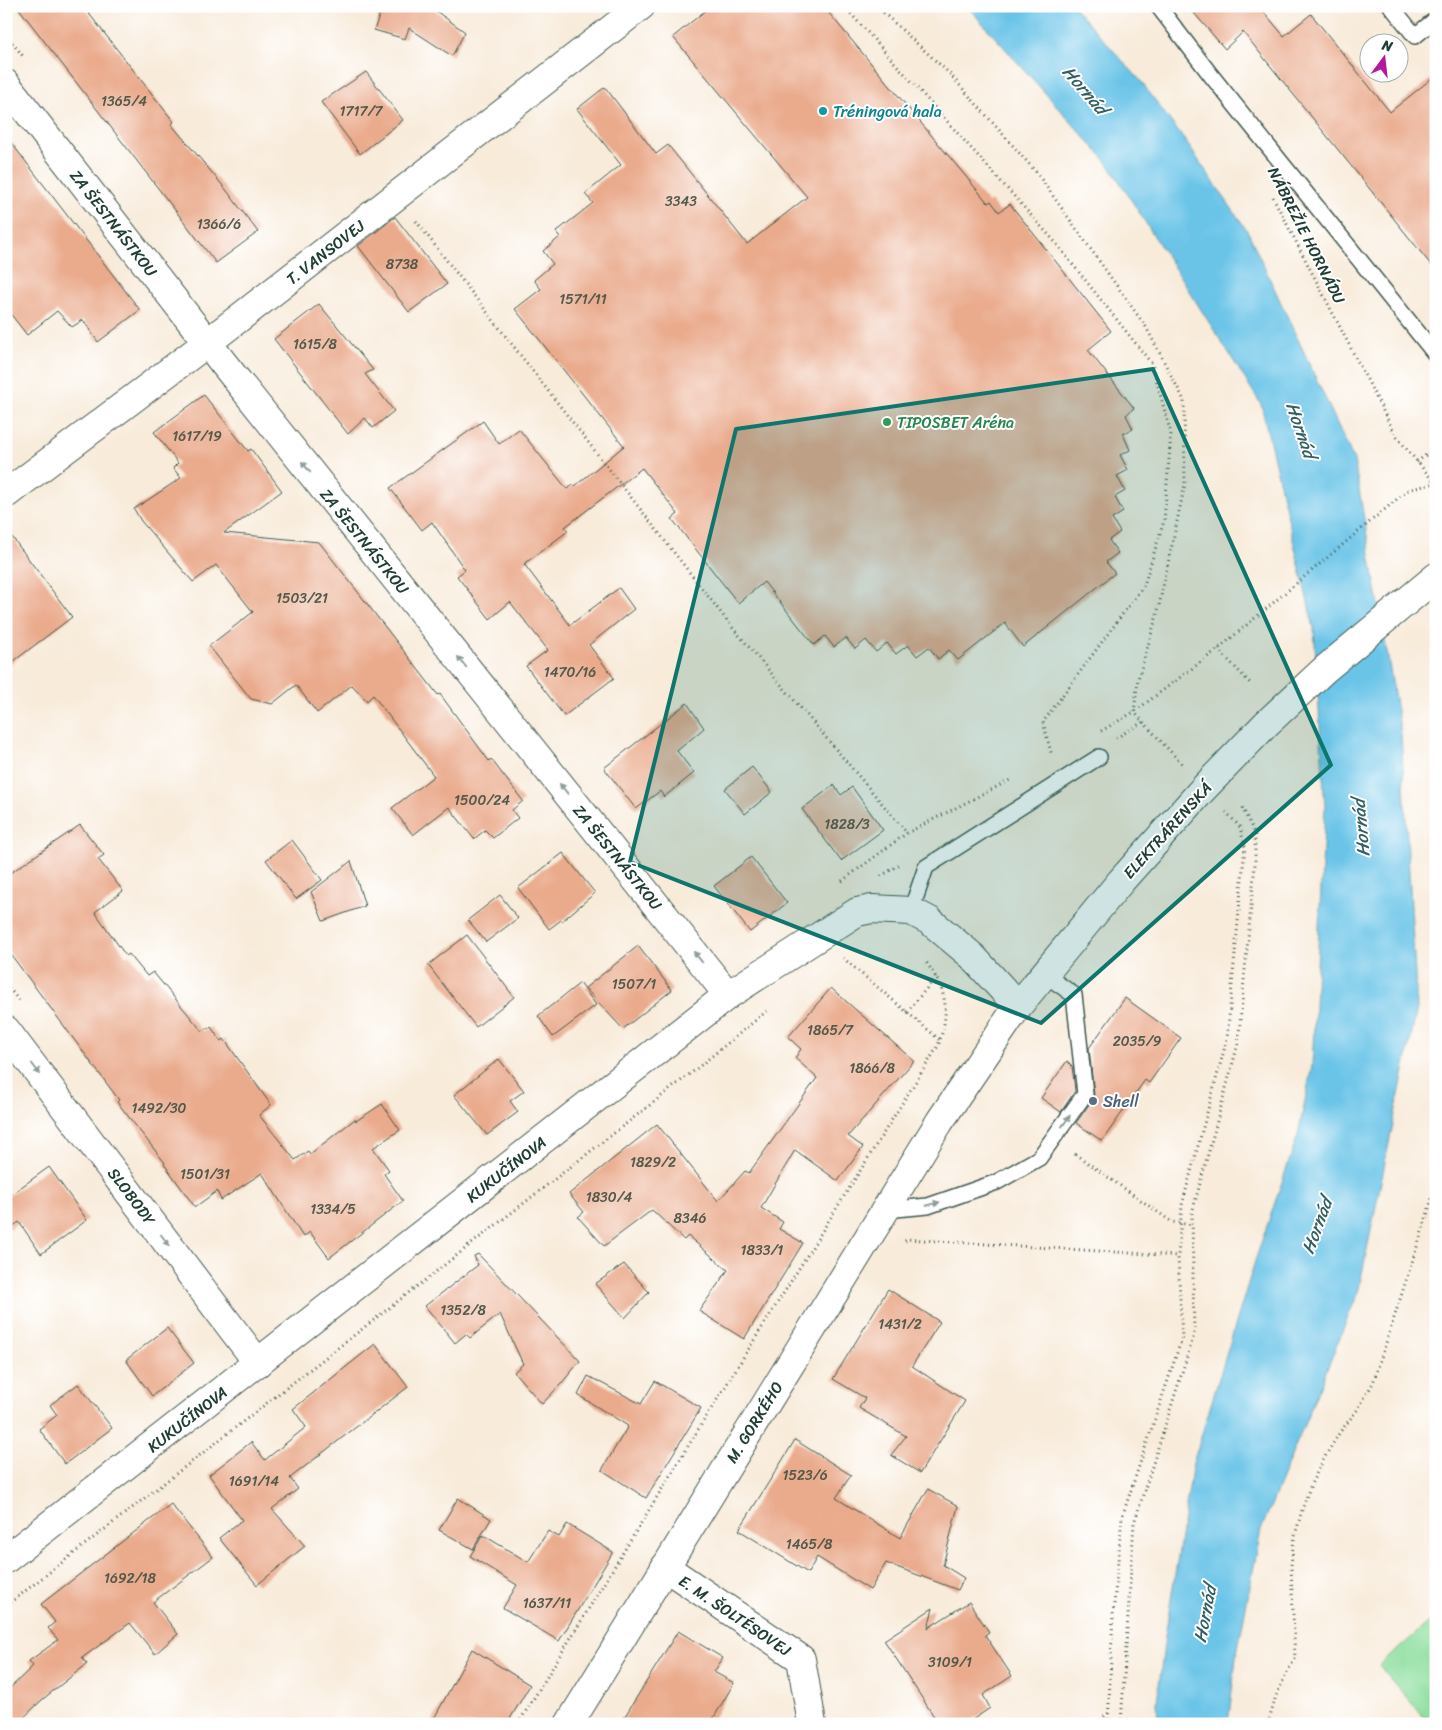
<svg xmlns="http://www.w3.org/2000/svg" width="1442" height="1730" font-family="Sriracha,sans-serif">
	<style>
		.garden { fill: #8dde9e; stroke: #568e69 }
		.water { fill: #6ac4e8; stroke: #44808e }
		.building { fill: #eaaa8c }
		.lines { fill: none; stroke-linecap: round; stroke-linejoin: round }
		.lane-casing { stroke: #40574d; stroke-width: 18 }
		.street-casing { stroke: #40574d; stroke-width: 30 }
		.secondary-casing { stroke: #40574d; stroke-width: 30 }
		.path { stroke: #40574d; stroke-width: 3; stroke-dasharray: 1 4; stroke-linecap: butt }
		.lane { stroke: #fff; stroke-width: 15 }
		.street { stroke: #fff; stroke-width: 28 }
		.secondary { stroke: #fff; stroke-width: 28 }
		.oneway { fill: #8f9e9a }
		.marked { fill: #0f766e; fill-opacity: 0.2; stroke: #0f766e; stroke-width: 4; stroke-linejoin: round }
		.culture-dot { fill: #0f9aa8; stroke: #fff; stroke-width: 2 }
		.leisure-dot { fill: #2e9e5b; stroke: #fff; stroke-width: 2 }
		.service-dot { fill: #5c6f8a; stroke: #fff; stroke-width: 2 }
		.labels { text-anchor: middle; stroke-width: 4; stroke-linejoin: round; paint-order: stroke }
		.number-label { font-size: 14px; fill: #52584a }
		.culture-label { font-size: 16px; fill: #0d838f; stroke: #fff; text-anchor: start }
		.street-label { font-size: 16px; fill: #1f3d34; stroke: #fff }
		.leisure-label { font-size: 16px; fill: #27864d; stroke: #fff; text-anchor: start }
		.service-label { font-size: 16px; fill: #4e5e75; stroke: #fff; text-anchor: start }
		.water-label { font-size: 18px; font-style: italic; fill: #325f61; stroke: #fff }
	</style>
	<rect width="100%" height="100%" fill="#fff"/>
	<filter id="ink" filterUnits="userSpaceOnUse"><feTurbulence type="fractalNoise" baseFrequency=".02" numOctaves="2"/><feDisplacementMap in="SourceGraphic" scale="10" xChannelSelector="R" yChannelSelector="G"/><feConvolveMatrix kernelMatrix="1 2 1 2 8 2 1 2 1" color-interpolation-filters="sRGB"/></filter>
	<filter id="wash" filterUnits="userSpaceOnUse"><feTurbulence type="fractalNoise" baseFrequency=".0096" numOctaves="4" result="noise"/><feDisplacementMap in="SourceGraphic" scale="20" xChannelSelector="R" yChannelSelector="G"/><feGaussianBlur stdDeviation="1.12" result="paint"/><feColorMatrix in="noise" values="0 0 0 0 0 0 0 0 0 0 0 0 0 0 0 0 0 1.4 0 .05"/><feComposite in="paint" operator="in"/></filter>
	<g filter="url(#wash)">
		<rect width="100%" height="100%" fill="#f8ebda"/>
		<path class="garden" d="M 1436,1616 L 1436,1724 L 1430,1724 L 1379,1666 Z"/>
		<path class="water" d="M 967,6 L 1073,6 L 1140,80 L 1188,145 L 1248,232 L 1354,460 L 1401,734 L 1417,1008 L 1358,1293 L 1261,1530 L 1236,1658 L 1228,1724 L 1158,1724 L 1157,1702 L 1165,1636 L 1193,1463 L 1255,1261 L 1298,1135 L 1312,1066 L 1325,808 L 1314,628 L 1261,404 L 1107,162 Z"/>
		<g id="blocks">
			<g class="building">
				<path d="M 17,6 L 83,6 L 174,122 L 171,124 L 224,187 L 258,232 L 216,263 Z"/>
				<path d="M 374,6 L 429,6 L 465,32 L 452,56 L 409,28 L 405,39 L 374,30 L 381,11 Z"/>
				<path d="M 711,6 L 823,6 L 988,203 L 991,201 L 999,212 L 1010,204 L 1111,331 L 1088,350 L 1134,408 L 1126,415 L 1133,429 L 1123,434 L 1130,450 L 1120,455 L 1128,470 L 1117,476 L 1125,491 L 1115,497 L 1123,512 L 1112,519 L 1120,532 L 1109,540 L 1118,553 L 1106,562 L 1115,573 L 1023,647 L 1005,623 L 958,660 L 949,650 L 938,659 L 929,647 L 917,656 L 908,645 L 896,654 L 887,643 L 876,652 L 866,640 L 855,649 L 846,638 L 834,647 L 825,636 L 814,645 L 764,582 L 738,603 L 672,519 L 678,514 L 642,468 L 565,527 L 568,531 L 524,564 L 570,625 L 619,588 L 634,609 L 589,645 L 614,678 L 564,716 L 526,666 L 548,650 L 510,602 L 490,619 L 457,576 L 465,570 L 432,522 L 422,530 L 390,488 L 483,421 L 499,444 L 519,429 L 567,489 L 573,485 L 575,486 L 624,446 L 515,309 L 541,289 L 534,280 L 553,264 L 543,251 L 560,237 L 556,232 L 593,203 L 585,194 L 621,165 L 577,109 L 605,87 L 656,154 L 668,145 L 747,244 L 807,197 L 673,37 Z"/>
				<path d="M 1188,6 L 1268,6 L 1263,11 L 1284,36 L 1311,14 L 1390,112 L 1436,75 L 1436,271 L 1243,32 L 1225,49 Z"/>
				<path d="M 366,72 L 403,120 L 360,154 L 321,102 Z"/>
				<path d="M 6,136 L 140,310 L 98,342 L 83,320 L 72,327 L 57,311 L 27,335 L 6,308 Z"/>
				<path d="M 395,217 L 447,284 L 409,312 L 358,246 Z"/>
				<path d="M 319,304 L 373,370 L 365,374 L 394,411 L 373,428 L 365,418 L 348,434 L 274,339 Z"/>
				<path d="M 204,395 L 248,451 L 251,449 L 282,491 L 224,533 L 319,542 L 438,695 L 440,694 L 489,761 L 491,759 L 523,801 L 512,810 L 518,818 L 493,838 L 485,830 L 474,839 L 449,807 L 413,835 L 392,808 L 434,776 L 373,695 L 367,701 L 352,685 L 317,713 L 296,685 L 272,704 L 251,699 L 209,646 L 253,612 L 216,565 L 193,582 L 141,521 L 134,509 L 181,478 L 173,468 L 178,463 L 154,432 Z"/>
				<path d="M 6,529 L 72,617 L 6,667 Z"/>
				<path d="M 687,703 L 704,728 L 677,751 L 694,773 L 664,797 L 660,791 L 636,809 L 604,768 Z"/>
				<path d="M 752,767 L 772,792 L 745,814 L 725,789 Z"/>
				<path d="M 834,785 L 841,795 L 852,787 L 883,830 L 841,861 L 802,809 Z"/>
				<path d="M 80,825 L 104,855 L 98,859 L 123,891 L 95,912 L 126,956 L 129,954 L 147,976 L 153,972 L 202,1031 L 211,1027 L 221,1041 L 224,1039 L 271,1105 L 259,1115 L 295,1160 L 308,1151 L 310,1154 L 355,1119 L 356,1121 L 382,1104 L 400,1130 L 373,1148 L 389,1170 L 384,1174 L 403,1201 L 329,1258 L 310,1232 L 303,1237 L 262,1173 L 221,1200 L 217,1191 L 195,1207 L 164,1164 L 165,1163 L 117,1102 L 119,1100 L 6,948 L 6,876 Z"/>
				<path d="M 292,840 L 322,880 L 296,899 L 266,860 Z"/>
				<path d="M 563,853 L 595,893 L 562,921 L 561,920 L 549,929 L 518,888 Z"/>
				<path d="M 751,857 L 787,903 L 750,932 L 714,886 Z"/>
				<path d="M 351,861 L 365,906 L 323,921 L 311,892 Z"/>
				<path d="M 500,895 L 518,918 L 486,942 L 468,920 Z"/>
				<path d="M 467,935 L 514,997 L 476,1027 L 428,965 Z"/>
				<path d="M 638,946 L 672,990 L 623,1029 L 585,988 Z"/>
				<path d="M 580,983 L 596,1005 L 553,1037 L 538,1016 Z"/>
				<path d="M 831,988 L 914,1061 L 848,1136 L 863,1147 L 838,1181 L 795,1150 L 761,1208 L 783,1222 L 779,1229 L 803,1243 L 744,1339 L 699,1311 L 728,1270 L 688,1236 L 684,1240 L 652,1210 L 604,1246 L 578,1217 L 584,1212 L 569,1194 L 657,1124 L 718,1201 L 745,1171 L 749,1173 L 817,1078 L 795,1058 L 801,1049 L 788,1037 Z"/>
				<path d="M 1125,998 L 1181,1038 L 1149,1083 L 1145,1080 L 1102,1141 L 1076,1123 L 1093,1099 L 1094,1094 L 1089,1048 Z"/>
				<path d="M 499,1059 L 524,1091 L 510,1101 L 518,1112 L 487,1135 L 454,1095 Z"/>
				<path d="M 1067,1061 L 1072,1066 L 1075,1091 L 1061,1112 L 1041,1098 Z"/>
				<path d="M 49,1167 L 87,1220 L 41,1254 L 19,1222 L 6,1231 L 6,1198 Z"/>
				<path d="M 478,1254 L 580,1361 L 561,1384 L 542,1404 L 514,1372 L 523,1364 L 500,1314 L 470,1338 L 466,1334 L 455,1343 L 425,1306 L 478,1265 L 474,1256 Z"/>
				<path d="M 624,1264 L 649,1292 L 625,1318 L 595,1284 Z"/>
				<path d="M 888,1289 L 940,1322 L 912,1366 L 965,1401 L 920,1473 L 891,1455 L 906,1436 L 859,1408 L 865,1398 L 833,1379 Z"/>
				<path d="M 167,1328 L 194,1363 L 152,1396 L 126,1360 Z"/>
				<path d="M 375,1344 L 408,1387 L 290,1478 L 298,1489 L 272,1509 L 305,1546 L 257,1585 L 219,1538 L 242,1520 L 209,1475 L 251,1442 L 265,1460 L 306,1427 L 293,1409 Z"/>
				<path d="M 588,1376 L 641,1404 L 655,1381 L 701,1408 L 646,1498 L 602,1470 L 628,1426 L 578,1395 Z"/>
				<path d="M 78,1384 L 112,1428 L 65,1464 L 39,1429 L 57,1415 L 50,1405 Z"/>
				<path d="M 795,1440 L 851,1475 L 836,1498 L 900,1538 L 928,1489 L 958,1506 L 943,1565 L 964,1578 L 958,1590 L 886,1563 L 870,1590 L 817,1557 L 808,1573 L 739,1530 Z"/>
				<path d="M 458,1498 L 491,1519 L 473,1549 L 439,1530 Z"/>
				<path d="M 171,1504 L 213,1557 L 153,1602 L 178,1634 L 155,1654 L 130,1623 L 82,1658 L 87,1664 L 43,1699 L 17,1724 L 6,1724 L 6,1692 L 33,1666 L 29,1661 L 58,1640 L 48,1628 L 55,1622 L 41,1604 Z"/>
				<path d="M 567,1524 L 613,1552 L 559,1641 L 503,1608 L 517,1585 L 470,1556 L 483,1535 L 528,1562 L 548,1531 L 559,1537 Z"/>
				<path d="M 969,1602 L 989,1632 L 985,1635 L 1012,1676 L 983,1695 L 990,1708 L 966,1724 L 939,1724 L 884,1640 L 933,1608 L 928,1628 Z"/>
				<path d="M 678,1631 L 723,1658 L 714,1672 L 734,1683 L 710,1724 L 620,1724 Z"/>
				<path d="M 472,1649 L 530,1685 L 507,1724 L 431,1724 Z"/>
			</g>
		</g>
	</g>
	<g filter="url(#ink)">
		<use href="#blocks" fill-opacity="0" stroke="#40574d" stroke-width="1"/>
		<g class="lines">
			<g class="lane-casing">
				<g id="lane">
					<path d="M 1158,6 L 1210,74 L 1436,355"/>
					<path d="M 1391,6 L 1415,36 L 1436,19"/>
					<path d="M 911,911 L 926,867 L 1099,757"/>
					<path d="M 885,1210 L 928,1206 L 997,1182 L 1039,1158 L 1085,1094 L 1074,995 L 1044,974"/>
				</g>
			</g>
			<g class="street-casing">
				<g id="street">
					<path d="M 6,84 L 224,364 L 728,995"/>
					<path d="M 6,494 L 207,343 L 641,6"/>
					<path d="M 6,1030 L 258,1363"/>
					<path d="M 6,1559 L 728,995 L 857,912 L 872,909 L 911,911 L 930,921 L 972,956 L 1018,1006"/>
					<path d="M 665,1567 L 801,1659 L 812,1724"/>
				</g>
			</g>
			<g class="secondary-casing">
				<path id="secondary" d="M 569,1724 L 940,1121 L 1018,1006 L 1121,881 L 1204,788 L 1266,724 L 1324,670 L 1436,577"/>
			</g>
			<g class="path">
				<path d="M 844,6 L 1055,242 L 1152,364 L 1171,434 L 1164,521 L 1144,585 L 1043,722 L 1052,756"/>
				<path d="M 876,6 L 949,73 L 1036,172 L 1146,327 L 1184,400 L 1185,484 L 1157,615 L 1138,679 L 1134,712 L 1183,765"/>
				<path d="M 6,35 L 23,56"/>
				<path d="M 1273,197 L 1396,436 L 1435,483"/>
				<path d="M 416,221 L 732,627 L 907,833"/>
				<path d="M 1417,462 L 1436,447"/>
				<path d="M 1218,649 L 1250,683"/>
				<path d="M 1101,731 L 1134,712 L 1218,649 L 1408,490 L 1436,483"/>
				<path d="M 1116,738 L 1143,722"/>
				<path d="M 881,876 L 899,865"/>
				<path d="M 842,881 L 907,833 L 1012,779"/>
				<path d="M 843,958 L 940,1040"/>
				<path d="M 6,984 L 19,1001"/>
				<path d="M 907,1012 L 936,977"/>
				<path d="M 1075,1154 L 1172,1222 L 1192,1225"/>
				<path d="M 905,1241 L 907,1239 L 1178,1256"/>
				<path d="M 6,1606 L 695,1070 L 768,1010"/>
				<path d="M 518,1724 L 698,1430 L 938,1046 C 950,1011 948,993 926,962"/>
				<path d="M 1097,1724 L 1108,1713"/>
				<path d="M 1108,1724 L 1113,1615 L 1122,1517 L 1182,1338 L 1178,1256 L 1182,1205 L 1227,1039 L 1245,847 L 1240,827 L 1226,812"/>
				<path d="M 1121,1724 L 1134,1523 L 1194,1335 L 1192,1213 L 1238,1044 L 1255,864 L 1255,834 L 1241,805"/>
				<path d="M 1268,1724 L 1276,1696 L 1286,1674 L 1295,1659 L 1291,1565 L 1294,1539 L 1303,1507 L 1311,1484 L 1326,1455 L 1340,1432 L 1358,1409 L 1373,1383 L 1426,1219 L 1436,1184"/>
			</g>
			<use href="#lane" class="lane"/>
			<use href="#street" class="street"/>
			<use href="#secondary" class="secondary"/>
		</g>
		<defs><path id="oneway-solid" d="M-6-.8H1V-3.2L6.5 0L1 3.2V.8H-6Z" transform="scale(1.25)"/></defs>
		<g class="oneway">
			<use href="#oneway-solid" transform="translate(306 467) rotate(-129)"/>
			<use href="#oneway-solid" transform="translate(462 662) rotate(-129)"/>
			<use href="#oneway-solid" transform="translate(564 789) rotate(-129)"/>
			<use href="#oneway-solid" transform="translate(698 957) rotate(-129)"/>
			<use href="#oneway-solid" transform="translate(36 1069) rotate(53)"/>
			<use href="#oneway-solid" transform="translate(1066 1121) rotate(-54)"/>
			<use href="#oneway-solid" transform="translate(933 1204) rotate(-16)"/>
			<use href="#oneway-solid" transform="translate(165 1240) rotate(53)"/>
		</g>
	</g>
	<path class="marked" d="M 1153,369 L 1331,765 L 1041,1023 L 630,862 L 736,429 Z"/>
	<circle class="culture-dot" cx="823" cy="111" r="5"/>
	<circle class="leisure-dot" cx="887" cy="422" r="5"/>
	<circle class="service-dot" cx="1093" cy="1101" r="5"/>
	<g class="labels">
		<g class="number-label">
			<text x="124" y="106">1365/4</text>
			<text x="361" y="116">1717/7</text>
			<text x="681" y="206">3343</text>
			<text x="219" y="229">1366/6</text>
			<text x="402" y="269">8738</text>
			<text x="583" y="304">1571/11</text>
			<text x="315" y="349">1615/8</text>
			<text x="197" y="441">1617/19</text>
			<text x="302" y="603">1503/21</text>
			<text x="570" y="677">1470/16</text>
			<text x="482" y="805">1500/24</text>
			<text x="847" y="829">1828/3</text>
			<text x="634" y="989">1507/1</text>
			<text x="830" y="1035">1865/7</text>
			<text x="1137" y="1046">2035/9</text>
			<text x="872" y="1073">1866/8</text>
			<text x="159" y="1113">1492/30</text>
			<text x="653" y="1167">1829/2</text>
			<text x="205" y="1179">1501/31</text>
			<text x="609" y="1202">1830/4</text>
			<text x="333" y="1214">1334/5</text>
			<text x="690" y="1223">8346</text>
			<text x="762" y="1255">1833/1</text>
			<text x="463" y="1315">1352/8</text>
			<text x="900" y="1329">1431/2</text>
			<text x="805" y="1480">1523/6</text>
			<text x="254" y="1486">1691/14</text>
			<text x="809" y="1549">1465/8</text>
			<text x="130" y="1583">1692/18</text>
			<text x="547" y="1608">1637/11</text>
			<text x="950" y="1667">3109/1</text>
		</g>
		<g class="culture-label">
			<text x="833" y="117">Tréningová hala</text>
		</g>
		<g class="street-label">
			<text transform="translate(114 223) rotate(52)" y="6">ZA ŠESTNÁSTKOU</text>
			<text transform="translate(1307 235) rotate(63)" y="6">NÁBREŽIE HORNÁDU</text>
			<text transform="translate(325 252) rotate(-38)" y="6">T. VANSOVEJ</text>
			<text transform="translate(365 541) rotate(51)" y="6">ZA ŠESTNÁSTKOU</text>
			<text transform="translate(1167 830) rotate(-48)" y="6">ELEKTRÁRENSKÁ</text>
			<text transform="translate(618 857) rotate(51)" y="6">ZA ŠESTNÁSTKOU</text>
			<text transform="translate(506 1169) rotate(-38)" y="6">KUKUČÍNOVA</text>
			<text transform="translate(132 1196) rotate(53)" y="6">SLOBODY</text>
			<text transform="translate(187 1419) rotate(-38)" y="6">KUKUČÍNOVA</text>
			<text transform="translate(754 1422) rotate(-58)" y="6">M. GORKÉHO</text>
			<text transform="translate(735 1615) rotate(34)" y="6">E. M. ŠOLTÉSOVEJ</text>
		</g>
		<g class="leisure-label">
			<text x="897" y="428">TIPOSBET Aréna</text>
		</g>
		<g class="service-label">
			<text x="1103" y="1107">Shell</text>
		</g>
		<g class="water-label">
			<text transform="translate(1085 90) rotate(49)" y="6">Hornád</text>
			<text transform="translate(1301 430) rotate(71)" y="6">Hornád</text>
			<text transform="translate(1361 828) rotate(-95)" y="6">Hornád</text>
			<text transform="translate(1317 1226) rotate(-70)" y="6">Hornád</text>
			<text transform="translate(1205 1614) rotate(-79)" y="6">Hornád</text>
		</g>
	</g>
	<rect width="1442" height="1730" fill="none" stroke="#fff" stroke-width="25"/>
	<g transform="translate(1384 58) rotate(15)"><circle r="24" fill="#ffffff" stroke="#a5b1ae"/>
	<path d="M0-4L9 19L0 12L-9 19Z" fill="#b5179e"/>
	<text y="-8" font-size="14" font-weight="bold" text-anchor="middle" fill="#1f3d34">N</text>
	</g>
</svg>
